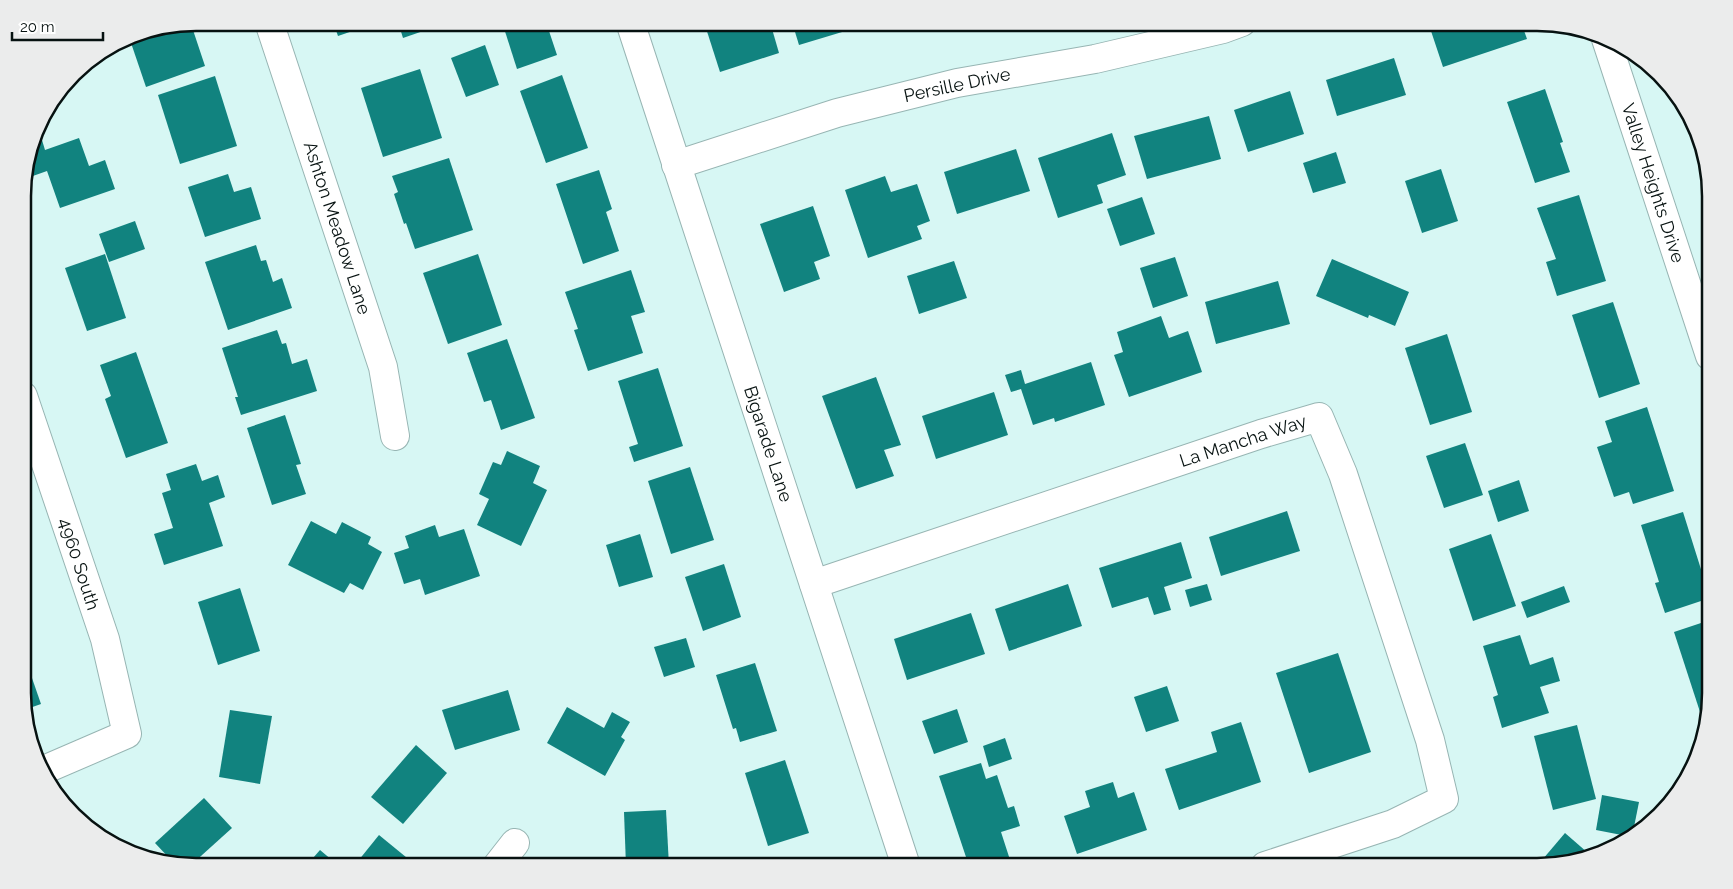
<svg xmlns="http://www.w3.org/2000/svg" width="1733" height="889" font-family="Raleway,sans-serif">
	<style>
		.building { fill: #11837f }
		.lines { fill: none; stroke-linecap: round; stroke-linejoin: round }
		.street-casing { stroke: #97b5b3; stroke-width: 30 }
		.street { stroke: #fff; stroke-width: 28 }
		.labels { text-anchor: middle; stroke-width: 5; stroke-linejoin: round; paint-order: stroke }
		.street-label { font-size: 18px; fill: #071211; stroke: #fff }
		.rim { fill: none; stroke: #071211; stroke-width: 2.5 }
	</style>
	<rect width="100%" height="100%" fill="#d7f7f4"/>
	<g class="building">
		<path d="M 333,22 L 376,22 L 376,23 L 338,36 Z"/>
		<path d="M 398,22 L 427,22 L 429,29 L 403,38 Z"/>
		<path d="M 502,22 L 546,22 L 557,55 L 517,69 Z"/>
		<path d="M 704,22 L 770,22 L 779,53 L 720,72 Z"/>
		<path d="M 792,22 L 872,22 L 872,23 L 799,45 Z"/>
		<path d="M 1437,22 L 1521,22 L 1527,39 L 1443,67 L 1429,25 Z"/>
		<path d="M 191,24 L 205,66 L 146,87 L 129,37 Z"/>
		<path d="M 485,45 L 499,85 L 466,97 L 451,58 Z"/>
		<path d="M 1394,58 L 1406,95 L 1337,116 L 1326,80 Z"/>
		<path d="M 420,69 L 442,138 L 383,157 L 361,88 Z"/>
		<path d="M 562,75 L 588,148 L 546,163 L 520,91 Z"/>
		<path d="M 215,76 L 237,146 L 180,164 L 158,95 Z"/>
		<path d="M 1545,89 L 1563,142 L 1560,143 L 1570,172 L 1535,183 L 1507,102 Z"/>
		<path d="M 1290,91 L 1304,134 L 1248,152 L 1234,110 Z"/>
		<path d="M 1209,116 L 1221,159 L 1147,179 L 1134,136 Z"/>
		<path d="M 1112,133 L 1126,175 L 1097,185 L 1103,203 L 1058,218 L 1038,158 Z"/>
		<path d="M 79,138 L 89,166 L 105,160 L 115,189 L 60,208 L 47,171 L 30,177 L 27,169 L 34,143 L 42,140 L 45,150 Z"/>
		<path d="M 1016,149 L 1030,191 L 957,214 L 944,172 Z"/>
		<path d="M 1336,152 L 1346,183 L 1313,193 L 1303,163 Z"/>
		<path d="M 449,158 L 473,230 L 415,249 L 406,223 L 404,224 L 394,194 L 398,192 L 392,176 Z"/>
		<path d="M 1441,169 L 1458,221 L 1422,233 L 1405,181 Z"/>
		<path d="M 599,170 L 612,209 L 606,212 L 619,251 L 583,264 L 556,184 Z"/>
		<path d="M 228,174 L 234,192 L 251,187 L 261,219 L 205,237 L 188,187 Z"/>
		<path d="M 885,176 L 891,192 L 917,184 L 930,221 L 917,226 L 922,239 L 868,258 L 845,190 Z"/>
		<path d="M 1579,195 L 1606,281 L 1557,296 L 1546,262 L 1556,259 L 1537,208 Z"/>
		<path d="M 1142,197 L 1155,234 L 1120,246 L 1107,209 Z"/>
		<path d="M 813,206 L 830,256 L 814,262 L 820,279 L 784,292 L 760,224 Z"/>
		<path d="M 135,221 L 145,249 L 109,262 L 99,234 Z"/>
		<path d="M 256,245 L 261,261 L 266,260 L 273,282 L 282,278 L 292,308 L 228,330 L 205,262 Z"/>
		<path d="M 105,254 L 126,318 L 87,331 L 65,268 Z"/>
		<path d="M 478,254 L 502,325 L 448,344 L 423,273 Z"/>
		<path d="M 1175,257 L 1188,296 L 1153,308 L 1140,268 Z"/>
		<path d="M 1332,259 L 1409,292 L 1395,326 L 1369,315 L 1368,318 L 1316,296 Z"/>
		<path d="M 954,261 L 967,298 L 919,314 L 907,276 Z"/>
		<path d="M 631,270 L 645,312 L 631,316 L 643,353 L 588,371 L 574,330 L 578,329 L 565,292 Z"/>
		<path d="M 1278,281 L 1290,324 L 1216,344 L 1205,302 Z"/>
		<path d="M 1613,302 L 1640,384 L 1599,398 L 1572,315 Z"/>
		<path d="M 1161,316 L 1169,338 L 1188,331 L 1202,372 L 1129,397 L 1114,355 L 1123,352 L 1117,332 Z"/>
		<path d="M 277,330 L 282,344 L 286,343 L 292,364 L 307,359 L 317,391 L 241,415 L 235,397 L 238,397 L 222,348 Z"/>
		<path d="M 1447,334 L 1472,412 L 1430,425 L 1405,348 Z"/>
		<path d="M 507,339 L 535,418 L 501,430 L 491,400 L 484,402 L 467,353 Z"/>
		<path d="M 136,352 L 168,443 L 126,458 L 105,399 L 111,396 L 100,365 Z"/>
		<path d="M 1091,362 L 1105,405 L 1055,422 L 1054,418 L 1033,425 L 1021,389 L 1011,392 L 1005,375 L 1021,370 L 1025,384 Z"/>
		<path d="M 658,368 L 683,446 L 634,462 L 629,447 L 638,444 L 618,381 Z"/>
		<path d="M 876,377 L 901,445 L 884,450 L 894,476 L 856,489 L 822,396 Z"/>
		<path d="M 994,392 L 1008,435 L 936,459 L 922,416 Z"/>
		<path d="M 1647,407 L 1674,491 L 1633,504 L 1629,492 L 1614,497 L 1597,447 L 1612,442 L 1605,421 Z"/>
		<path d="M 285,415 L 301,464 L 296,465 L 306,494 L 272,505 L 247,428 Z"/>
		<path d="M 1465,443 L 1483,495 L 1444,508 L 1426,456 Z"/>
		<path d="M 507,451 L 540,466 L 533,483 L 547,490 L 521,546 L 477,525 L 489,499 L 479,494 L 493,462 L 501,465 Z"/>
		<path d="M 196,464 L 202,481 L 218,475 L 225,497 L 209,503 L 223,546 L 164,565 L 154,534 L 173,528 L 162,493 L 171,490 L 166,474 Z"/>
		<path d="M 690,467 L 714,540 L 671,554 L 648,481 Z"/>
		<path d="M 1519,480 L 1529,511 L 1498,522 L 1488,491 Z"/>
		<path d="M 1287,511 L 1300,551 L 1221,576 L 1209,537 Z"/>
		<path d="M 1683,512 L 1710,598 L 1665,613 L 1655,583 L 1659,582 L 1641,525 Z"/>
		<path d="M 311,521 L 336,534 L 342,522 L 371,537 L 368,544 L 382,552 L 363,590 L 350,583 L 344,593 L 288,565 Z"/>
		<path d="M 435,525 L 439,537 L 464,529 L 480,576 L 425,595 L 420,579 L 404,584 L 394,553 L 409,548 L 405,536 Z"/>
		<path d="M 640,534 L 653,577 L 619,587 L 606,545 Z"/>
		<path d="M 1491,534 L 1516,606 L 1473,621 L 1449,549 Z"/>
		<path d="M 1181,542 L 1192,578 L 1164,587 L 1171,610 L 1154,615 L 1148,597 L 1112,608 L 1099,568 Z"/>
		<path d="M 724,564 L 741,617 L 703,631 L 685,577 Z"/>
		<path d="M 1068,584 L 1082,626 L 1009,651 L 995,609 Z"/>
		<path d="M 1207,584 L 1212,600 L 1190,607 L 1185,590 Z"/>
		<path d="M 1564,586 L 1570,602 L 1527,618 L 1521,602 Z"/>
		<path d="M 240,588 L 260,651 L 218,665 L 198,602 Z"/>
		<path d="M 971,613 L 985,654 L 907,680 L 894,639 Z"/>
		<path d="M 1710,620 L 1710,693 L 1706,713 L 1701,715 L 1674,632 Z"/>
		<path d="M 1520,635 L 1530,665 L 1553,657 L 1560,681 L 1540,687 L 1549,713 L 1502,728 L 1493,697 L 1498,695 L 1483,646 Z"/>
		<path d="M 686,638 L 695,667 L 664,677 L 654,647 Z"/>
		<path d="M 1338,653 L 1371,752 L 1309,773 L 1276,673 Z"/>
		<path d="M 24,655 L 41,704 L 24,710 Z"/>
		<path d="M 755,663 L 777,731 L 740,742 L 736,728 L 733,729 L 716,675 Z"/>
		<path d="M 1167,686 L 1179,721 L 1146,732 L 1134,697 Z"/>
		<path d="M 508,690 L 520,730 L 455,750 L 442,710 Z"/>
		<path d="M 567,707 L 604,728 L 612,712 L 630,722 L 621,737 L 625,740 L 605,776 L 547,743 Z"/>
		<path d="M 957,709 L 968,742 L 934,754 L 922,721 Z"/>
		<path d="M 230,710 L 272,716 L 260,784 L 219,777 Z"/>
		<path d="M 1241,722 L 1261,782 L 1179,810 L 1165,769 L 1217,752 L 1211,732 Z"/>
		<path d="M 1577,725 L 1596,799 L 1553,810 L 1534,736 Z"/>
		<path d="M 1005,738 L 1012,759 L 989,767 L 983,746 Z"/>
		<path d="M 416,745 L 447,773 L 403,824 L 371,797 Z"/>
		<path d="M 785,760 L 809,833 L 768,846 L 745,773 Z"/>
		<path d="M 981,763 L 986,779 L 997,775 L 1008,808 L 1014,806 L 1020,826 L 1001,832 L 1012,866 L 969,866 L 939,776 Z"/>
		<path d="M 1113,782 L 1118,798 L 1134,792 L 1147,830 L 1077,854 L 1064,816 L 1090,807 L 1085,791 Z"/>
		<path d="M 1602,795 L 1639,802 L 1632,837 L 1596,830 Z"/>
		<path d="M 204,798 L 232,828 L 191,865 L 171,860 L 155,843 Z"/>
		<path d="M 666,810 L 669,866 L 626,866 L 624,812 Z"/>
		<path d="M 1565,833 L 1588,853 L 1548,866 L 1537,866 Z"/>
		<path d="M 379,835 L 412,862 L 408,866 L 354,866 Z"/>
		<path d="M 320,850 L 339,866 L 306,866 Z"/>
		<path d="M 817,858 L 819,866 L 791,866 Z"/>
	</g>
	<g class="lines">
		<g class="street-casing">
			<g id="street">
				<path d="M 269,22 L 383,367 L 395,436"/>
				<path d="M 630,22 L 906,866"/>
				<path d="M 1606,39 L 1710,356"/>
				<path d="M 676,165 L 837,113 L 957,83 L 1095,59 L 1223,29 L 1242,22"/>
				<path d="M 23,396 L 105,639 L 127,734 L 46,769"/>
				<path d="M 814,584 L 1261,434 L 1319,417 L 1343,474 L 1430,740 L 1444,799 L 1393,824 L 1265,866"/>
				<path d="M 497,866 L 515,843"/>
			</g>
		</g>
		<use href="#street" class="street"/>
	</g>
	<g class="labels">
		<g class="street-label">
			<text transform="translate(957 85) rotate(-12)" y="6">Persille Drive</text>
			<text transform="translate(1653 183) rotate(72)" y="6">Valley Heights Drive</text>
			<text transform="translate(337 228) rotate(72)" y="6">Ashton Meadow Lane</text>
			<text transform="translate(1243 441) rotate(-18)" y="6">La Mancha Way</text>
			<text transform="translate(768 444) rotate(72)" y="6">Bigarade Lane</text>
			<text transform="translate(79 564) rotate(72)" y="6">4960 South</text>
		</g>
	</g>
	<path d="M0 0H1733V889H0ZM196 31H1537A165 165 0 0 1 1702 196V693A165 165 0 0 1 1537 858H196A165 165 0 0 1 31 693V196A165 165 0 0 1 196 31Z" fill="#ebecec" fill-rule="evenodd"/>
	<path class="rim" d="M196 31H1537A165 165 0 0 1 1702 196V693A165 165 0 0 1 1537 858H196A165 165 0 0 1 31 693V196A165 165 0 0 1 196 31Z"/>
	<path d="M12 32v8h91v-8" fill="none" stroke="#071211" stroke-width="2.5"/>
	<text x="20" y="32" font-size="15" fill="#071211" stroke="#ffffff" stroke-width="4" paint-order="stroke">20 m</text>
</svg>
